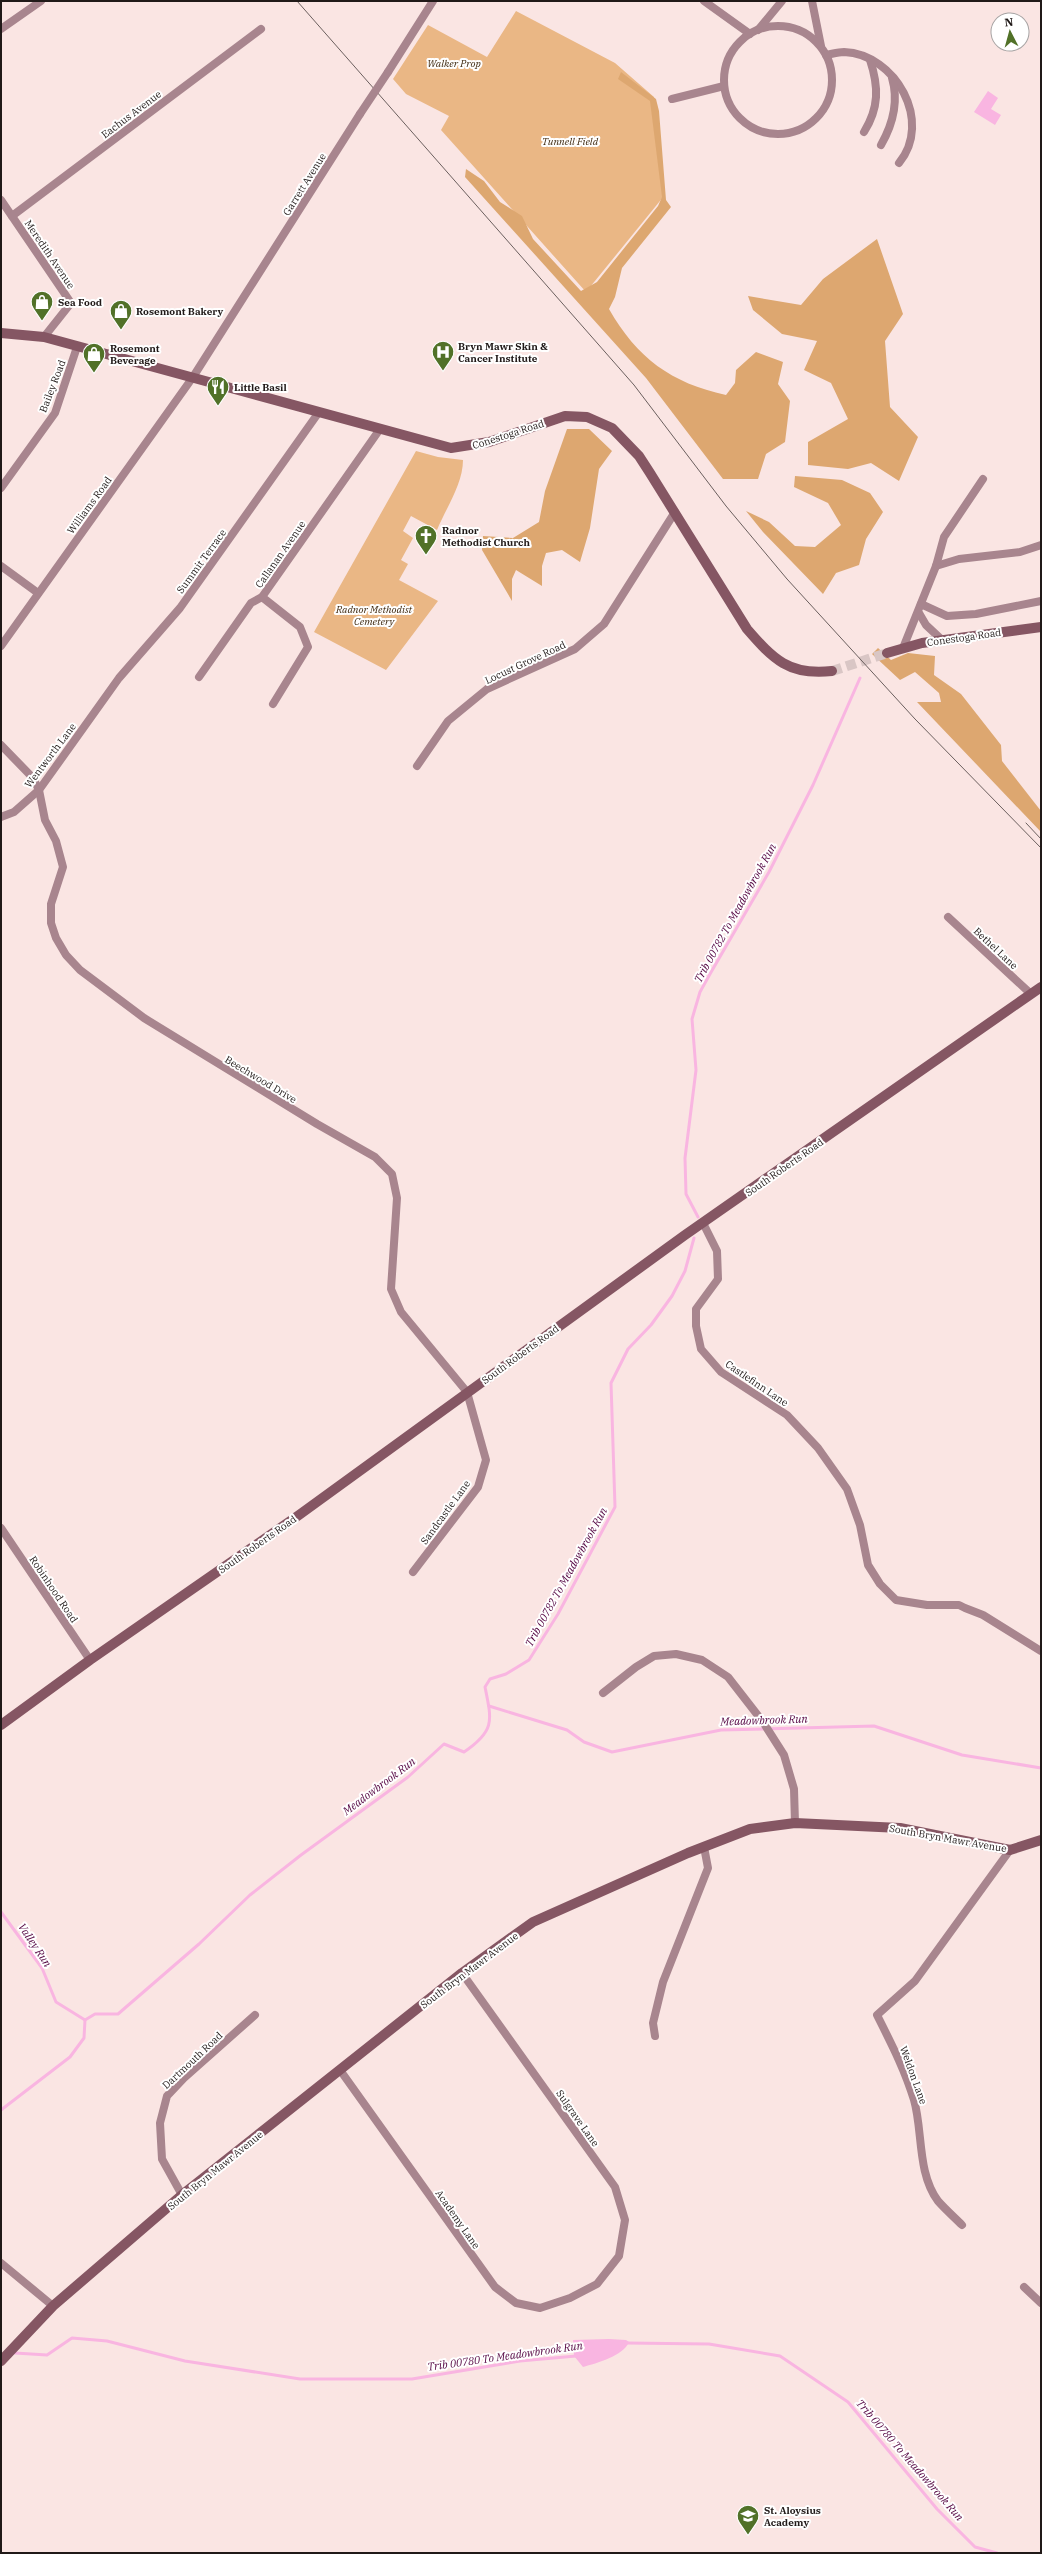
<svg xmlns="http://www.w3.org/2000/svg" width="1042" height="2554" font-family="'IBM Plex Serif',serif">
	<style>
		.green { fill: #eab785 }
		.forest { fill: #dda770 }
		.water { fill: #f9b5e1 }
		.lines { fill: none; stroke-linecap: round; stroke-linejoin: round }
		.stream { stroke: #f9b5e1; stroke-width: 3 }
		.secondary-tunnel { stroke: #d9c6c5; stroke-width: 10; stroke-dasharray: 10 5; stroke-linecap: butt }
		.street { stroke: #a8858e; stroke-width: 8 }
		.secondary { stroke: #855663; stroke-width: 10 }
		.tram { stroke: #6b5f5e; stroke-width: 1 }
		.street-bridge { stroke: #a8858e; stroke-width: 8 }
		.labels { text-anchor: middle; stroke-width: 4; stroke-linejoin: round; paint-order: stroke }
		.park-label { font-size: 10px; font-style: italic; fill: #3e280f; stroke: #fff }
		.street-label { font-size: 10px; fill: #201918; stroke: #fff }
		.poi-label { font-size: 10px; font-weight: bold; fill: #201918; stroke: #fff; text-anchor: start }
		.water-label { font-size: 11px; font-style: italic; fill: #530441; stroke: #fff }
	</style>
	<rect width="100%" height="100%" fill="#fae5e3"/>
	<g class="green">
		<path d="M 516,11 L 615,63 L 654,97 L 664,196 L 586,292 L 441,130 L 449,116 L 406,94 L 393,79 L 428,25 L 487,57 Z"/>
		<path d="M 416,451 L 438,457 L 463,460 C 463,484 446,508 437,530 L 411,516 L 403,531 L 413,538 L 401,560 L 408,564 L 399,580 L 438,601 L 386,670 L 314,632 Z"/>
	</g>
	<g class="forest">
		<path d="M 621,72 L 656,99 L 659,111 L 666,200 L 671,207 L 622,268 L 615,297 L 609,309 C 637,358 671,383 726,395 L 735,383 L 736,370 L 756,352 L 783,362 L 778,384 L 790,401 L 785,442 L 766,454 L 758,479 L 723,479 L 646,378 L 465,177 L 466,169 L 484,181 L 500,202 L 522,216 L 533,239 L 581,291 L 597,282 L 658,206 L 662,197 L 650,101 L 618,79 Z"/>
		<path d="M 877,239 L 903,314 L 885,341 L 890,407 L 918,437 L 899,481 L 871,463 L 848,469 L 808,465 L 808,442 L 848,419 L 831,383 L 804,370 L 817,341 L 782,334 L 753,310 L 748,296 L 801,305 L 823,279 Z"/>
		<path d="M 567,429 L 589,429 L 612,451 L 599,469 L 590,528 L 580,562 L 562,550 L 546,553 L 542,566 L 542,586 L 516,570 L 512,579 L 512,601 L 482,550 L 483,536 L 513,538 L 539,522 L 545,491 Z"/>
		<path d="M 795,476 L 842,480 L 870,493 L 883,512 L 866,539 L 859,565 L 836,573 L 823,594 L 763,532 L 746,511 L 769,522 L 795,546 L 815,547 L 841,525 L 828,503 L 794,487 Z"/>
		<path d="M 878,648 L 891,660 L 908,653 L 935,656 L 934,675 L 961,694 L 1001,745 L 1002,761 L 1041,811 L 1041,832 L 917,702 L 941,702 L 939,693 L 915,672 L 900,680 L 872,654 Z"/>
	</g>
	<g class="water">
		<path d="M 988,91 L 998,98 L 991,109 L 1001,115 L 995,125 L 974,112 Z"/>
		<path d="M 609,2339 L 626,2340 L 629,2342 C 623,2356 597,2363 583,2367 L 574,2356 L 573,2340 Z"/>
	</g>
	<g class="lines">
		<g class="stream">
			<path d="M 698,1217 L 686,1194 L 685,1158 L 696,1070 L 692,1019 L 700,992 L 710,974 L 769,872 L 813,785 L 860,678"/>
			<path d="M 489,1706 L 567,1730 L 584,1742 L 612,1752 L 721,1730 L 874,1726 L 962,1755 L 1041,1768"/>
			<path d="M 1,1912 L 42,1968 L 56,2002 L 85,2020"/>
			<path d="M 1,2110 L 70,2057 L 84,2038 L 85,2020 L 95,2014 L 118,2014 L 199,1944 L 250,1895 L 301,1855 L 408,1777 L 444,1744 L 464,1752 C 495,1731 492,1721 485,1687 L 490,1679 L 506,1674 L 529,1660 L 558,1614 L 615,1507 L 611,1383 L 628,1349 L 651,1325 L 672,1296 L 685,1271 L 694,1238"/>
			<path d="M 626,2343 L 709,2344 L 780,2356 L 848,2402 L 937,2509 L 975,2547 L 997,2553"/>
			<path d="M 15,2353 L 47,2355 L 72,2338 L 107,2341 L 185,2361 L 300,2379 L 412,2379 L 520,2361 L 576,2356"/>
		</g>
		<path class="secondary-tunnel" d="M 832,671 L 887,653"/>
		<g class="street">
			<path d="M 704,1 L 750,34"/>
			<path d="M 812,1 L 821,46"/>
			<circle cx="778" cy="80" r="54"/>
			<path d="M 1,29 L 41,1"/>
			<path d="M 758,30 L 782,1"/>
			<path d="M 826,55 C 832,54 838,52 844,52 C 896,54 933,122 899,163"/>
			<path d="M 388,72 L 433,1"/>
			<path d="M 672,99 L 724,86"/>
			<path d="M 864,132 C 879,108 879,87 870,60"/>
			<path d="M 881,145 C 893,124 899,102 892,78"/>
			<path d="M 1,200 L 71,303 L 44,337"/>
			<path d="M 12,216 L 261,29"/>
			<path d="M 1,488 L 55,413 L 77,347"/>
			<path d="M 1,566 L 38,593"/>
			<path d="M 936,566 L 959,559 L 1020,552 L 1041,545"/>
			<path d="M 921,604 L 947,616 L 976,614 L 1041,601"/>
			<path d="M 919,613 L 926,625 L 942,640"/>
			<path d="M 1,646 L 193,377 L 360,114"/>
			<path d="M 903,648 L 936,566 L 944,537 L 983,479"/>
			<path d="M 199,677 L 251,603 L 262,597"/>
			<path d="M 273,704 L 308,647 L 300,627 L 262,597 L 380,429"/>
			<path d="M 1,745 L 33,778 L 39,790 L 45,820 L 56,841 L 63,867 L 51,904 L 51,923 L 56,938 L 66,955 L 80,970 L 144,1018 L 317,1124 L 375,1157 L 392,1174 L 397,1198 L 391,1289 L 401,1312 L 467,1392 L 486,1460 L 478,1487 L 413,1572"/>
			<path d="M 417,766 L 448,721 L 487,689 L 575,649 L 604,624 L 675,512"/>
			<path d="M 1,817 L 14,812 L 39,790 L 119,678 L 180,608 L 319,412"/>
			<path d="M 948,917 L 1031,994"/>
			<path d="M 703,1223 L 717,1251 L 718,1279 L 696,1309 L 696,1326 L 701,1349 L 721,1372 L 787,1415 L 818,1448 L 847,1489 L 860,1525 L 868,1565 L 880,1584 L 896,1600 L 927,1605 L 959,1605 L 965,1608 L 983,1615 L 1041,1651"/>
			<path d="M 1,1528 L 90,1660"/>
			<path d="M 603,1693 L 636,1667 L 654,1656 L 676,1654 L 702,1660 L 728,1677 L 763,1722 L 784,1755 L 794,1789 L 795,1823"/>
			<path d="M 655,2036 L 653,2023 L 663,1982 L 708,1868 L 704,1847"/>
			<path d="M 340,2070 L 495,2287 L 516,2303 L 540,2308 L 570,2298 L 597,2284 L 619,2256 L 625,2220 L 615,2187 L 462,1973"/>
			<path d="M 182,2195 L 162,2159 L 160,2123 L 167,2096 L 184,2078 L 255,2015"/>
			<path d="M 962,2225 C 954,2217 945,2209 938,2201 C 917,2173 923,2131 914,2100 C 905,2070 891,2043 877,2015 L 915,1981 L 1010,1850"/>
			<path d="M 1,2263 L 53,2306"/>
			<path d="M 1024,2287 L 1041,2303"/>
		</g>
		<g class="secondary">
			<path d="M 1,333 L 44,337 L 451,448 L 489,442 L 565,416 L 587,417 L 612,428 L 639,456 L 650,473 L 747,629 C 773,659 789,676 832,671"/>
			<path d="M 887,653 L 922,643 L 1041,627"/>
			<path d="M 1,1725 L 90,1660 L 299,1515 L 685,1235 L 1041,987"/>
			<path d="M 1,2361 L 53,2306 L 182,2195 L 462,1973 L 533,1922 L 688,1853 L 750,1829 L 795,1823 L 900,1828 L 1010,1850 L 1041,1840"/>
		</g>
		<g class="tram">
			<path d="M 297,1 L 634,385 L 726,506 L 787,579 L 915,719 L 1041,848"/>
			<path d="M 1026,823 L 1041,839"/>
		</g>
		<path class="street-bridge" d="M 360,114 L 388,72"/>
	</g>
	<defs>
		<g id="shop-pin" transform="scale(1.15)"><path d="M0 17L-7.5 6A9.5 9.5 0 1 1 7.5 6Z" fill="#517128" stroke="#fff"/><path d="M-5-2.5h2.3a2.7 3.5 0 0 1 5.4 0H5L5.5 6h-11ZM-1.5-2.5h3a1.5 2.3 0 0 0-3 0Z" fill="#fff"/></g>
		<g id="hospital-pin" transform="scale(1.15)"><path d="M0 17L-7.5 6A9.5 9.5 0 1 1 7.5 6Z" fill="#517128" stroke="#fff"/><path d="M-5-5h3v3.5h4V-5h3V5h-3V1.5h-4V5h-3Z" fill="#fff"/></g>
		<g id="restaurant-pin" transform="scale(1.15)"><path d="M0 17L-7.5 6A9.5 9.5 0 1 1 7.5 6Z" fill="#517128" stroke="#fff"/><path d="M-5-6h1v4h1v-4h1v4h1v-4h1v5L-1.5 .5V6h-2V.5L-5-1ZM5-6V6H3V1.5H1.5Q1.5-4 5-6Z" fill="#fff"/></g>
		<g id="church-pin" transform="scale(1.15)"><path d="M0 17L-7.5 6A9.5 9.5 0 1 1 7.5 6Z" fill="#517128" stroke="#fff"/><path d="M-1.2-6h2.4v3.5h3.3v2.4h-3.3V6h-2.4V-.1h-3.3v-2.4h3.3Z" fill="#fff"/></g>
		<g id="school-pin" transform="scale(1.15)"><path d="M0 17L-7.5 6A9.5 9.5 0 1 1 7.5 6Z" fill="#517128" stroke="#fff"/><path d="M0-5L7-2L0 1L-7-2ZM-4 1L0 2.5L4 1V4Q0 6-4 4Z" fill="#fff"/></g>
	</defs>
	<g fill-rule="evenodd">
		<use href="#shop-pin" x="42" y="302"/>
		<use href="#shop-pin" x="121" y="311"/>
		<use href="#hospital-pin" x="443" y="352"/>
		<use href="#shop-pin" x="94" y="354"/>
		<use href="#restaurant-pin" x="218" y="387"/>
		<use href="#church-pin" x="426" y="536"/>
		<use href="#school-pin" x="748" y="2516"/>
	</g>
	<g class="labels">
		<g class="park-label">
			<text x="454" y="67">Walker Prop</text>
			<text x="570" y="145">Tunnell Field</text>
			<text x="374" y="613">Radnor Methodist<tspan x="374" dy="12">Cemetery</tspan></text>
		</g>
		<g class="street-label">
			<text transform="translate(131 114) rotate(-37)" y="4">Eachus Avenue</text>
			<text transform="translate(304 184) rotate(-58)" y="4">Garrett Avenue</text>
			<text transform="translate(50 254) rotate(56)" y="4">Meredith Avenue</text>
			<text transform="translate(52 386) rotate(-69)" y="4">Bailey Road</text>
			<text transform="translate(508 434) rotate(-18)" y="4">Conestoga Road</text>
			<text transform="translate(89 505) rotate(-54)" y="4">Williams Road</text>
			<text transform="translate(280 554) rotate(-55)" y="4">Callanan Avenue</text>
			<text transform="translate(201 561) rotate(-54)" y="4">Summit Terrace</text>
			<text transform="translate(964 637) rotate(-8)" y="4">Conestoga Road</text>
			<text transform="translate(525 662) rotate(-25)" y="4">Locust Grove Road</text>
			<text transform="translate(50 755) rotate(-53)" y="4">Wentworth Lane</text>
			<text transform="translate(996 948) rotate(43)" y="4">Bethel Lane</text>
			<text transform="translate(261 1079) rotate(31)" y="4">Beechwood Drive</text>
			<text transform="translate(784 1167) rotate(-35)" y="4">South Roberts Road</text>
			<text transform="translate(520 1354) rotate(-36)" y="4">South Roberts Road</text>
			<text transform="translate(757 1383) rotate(34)" y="4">Castlefinn Lane</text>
			<text transform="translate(445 1512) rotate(-54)" y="4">Sandcastle Lane</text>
			<text transform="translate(257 1544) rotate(-35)" y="4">South Roberts Road</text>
			<text transform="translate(54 1589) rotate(56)" y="4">Robinhood Road</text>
			<text transform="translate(948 1838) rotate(10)" y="4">South Bryn Mawr Avenue</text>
			<text transform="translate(469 1970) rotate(-37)" y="4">South Bryn Mawr Avenue</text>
			<text transform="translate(192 2060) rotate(-43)" y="4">Dartmouth Road</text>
			<text transform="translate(914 2075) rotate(70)" y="4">Weldon Lane</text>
			<text transform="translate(578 2118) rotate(55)" y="4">Sulgrave Lane</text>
			<text transform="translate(215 2170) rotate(-39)" y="4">South Bryn Mawr Avenue</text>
			<text transform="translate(458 2219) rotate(55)" y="4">Academy Lane</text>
		</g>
		<g class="poi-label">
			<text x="58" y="306">Sea Food</text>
			<text x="136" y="315">Rosemont Bakery</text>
			<text x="458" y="350">Bryn Mawr Skin &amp;<tspan x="458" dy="12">Cancer Institute</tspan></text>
			<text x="110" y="352">Rosemont<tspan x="110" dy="12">Beverage</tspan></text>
			<text x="234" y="391">Little Basil</text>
			<text x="442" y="534">Radnor<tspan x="442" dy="12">Methodist Church</tspan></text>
			<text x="764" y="2514">St. Aloysius<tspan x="764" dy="12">Academy</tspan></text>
		</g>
		<g class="water-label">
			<text transform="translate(735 913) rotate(-61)" y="4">Trib 00782 To Meadowbrook Run</text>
			<text transform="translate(566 1577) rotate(-61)" y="4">Trib 00782 To Meadowbrook Run</text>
			<text transform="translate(764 1720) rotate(-2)" y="4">Meadowbrook Run</text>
			<text transform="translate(379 1786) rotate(-37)" y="4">Meadowbrook Run</text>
			<text transform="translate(35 1945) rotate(56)" y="4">Valley Run</text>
			<text transform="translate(505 2356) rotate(-8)" y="4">Trib 00780 To Meadowbrook Run</text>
			<text transform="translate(910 2460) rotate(49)" y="4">Trib 00780 To Meadowbrook Run</text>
		</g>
	</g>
	<rect width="1042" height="2554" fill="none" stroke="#201918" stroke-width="4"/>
	<g transform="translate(1010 32) rotate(354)"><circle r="19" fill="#ffffff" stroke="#a6a3a3"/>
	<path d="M0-3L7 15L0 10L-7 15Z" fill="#517128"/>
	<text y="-6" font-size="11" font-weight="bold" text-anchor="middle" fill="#201918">N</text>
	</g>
</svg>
